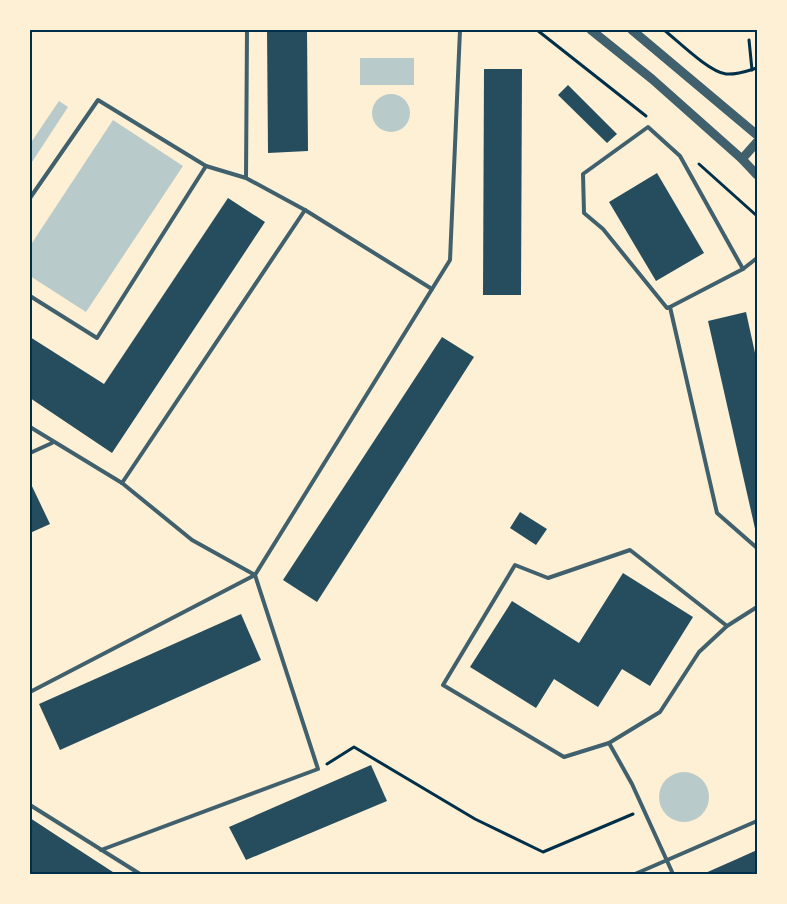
<svg xmlns="http://www.w3.org/2000/svg" width="787" height="904" font-family="Helvetica,sans-serif">
	<style>
		.green { fill: #b9caca }
		.building { fill: #264d5e }
		.lines { fill: none; stroke-linecap: round; stroke-linejoin: round }
		.path { stroke: #003049; stroke-width: 3 }
		.service { stroke: #3f606c; stroke-width: 4 }
		.tertiary { stroke: #3f606c; stroke-width: 9 }
		.neatline { fill: none; stroke: #003049; stroke-width: 2 }
	</style>
	<rect width="100%" height="100%" fill="#fdf0d5"/>
	<g class="green">
		<rect x="360" y="58" width="54" height="27"/>
		<circle cx="391" cy="113" r="19"/>
		<path d="M 59,101 L 68,107 L 30,165 L 30,144 Z"/>
		<path d="M 113,120 L 183,166 L 86,312 L 30,276 L 30,246 Z"/>
		<circle cx="684" cy="797" r="25"/>
	</g>
	<g class="building">
		<path d="M 267,30 L 307,30 L 308,151 L 268,153 Z"/>
		<path d="M 484,69 L 522,69 L 521,295 L 483,295 Z"/>
		<path d="M 568,85 L 617,134 L 607,143 L 558,95 Z"/>
		<path d="M 657,173 L 704,253 L 656,281 L 609,202 Z"/>
		<path d="M 228,198 L 265,222 L 112,453 L 30,398 L 30,337 L 104,384 Z"/>
		<path d="M 746,312 L 757,362 L 756,533 L 708,321 Z"/>
		<path d="M 442,337 L 474,357 L 317,602 L 283,580 Z"/>
		<path d="M 30,482 L 50,524 L 30,533 Z"/>
		<path d="M 520,512 L 547,529 L 536,545 L 510,528 Z"/>
		<path d="M 623,573 L 693,617 L 650,686 L 622,669 L 598,707 L 554,679 L 536,708 L 470,667 L 512,601 L 579,643 Z"/>
		<path d="M 241,614 L 261,660 L 60,750 L 39,704 Z"/>
		<path d="M 371,765 L 387,801 L 246,860 L 229,827 Z"/>
		<path d="M 30,818 L 59,837 L 116,874 L 33,874 L 30,872 Z"/>
		<path d="M 757,850 L 757,874 L 703,874 L 737,859 Z"/>
	</g>
	<g class="lines">
		<g class="path">
			<path d="M 537,30 L 646,116"/>
			<path d="M 664,30 C 678,41 709,72 726,74 C 737,75 747,71 757,68"/>
			<path d="M 749,40 L 752,70"/>
			<path d="M 699,164 L 757,216"/>
			<path d="M 327,764 L 354,747 L 475,819 L 543,852 L 633,814"/>
		</g>
		<g class="service">
			<path d="M 746,30 L 748,30"/>
			<path d="M 246,178 L 305,210 L 432,289"/>
			<path d="M 30,198 L 98,100 L 206,166"/>
			<path d="M 757,258 L 743,269 L 670,307 L 717,513 L 757,548"/>
			<path d="M 30,296 L 97,338 L 206,166 L 246,178 L 247,30"/>
			<path d="M 670,307 L 667,308 L 603,229 L 584,213 L 583,174 L 648,127 L 680,156 L 743,269"/>
			<path d="M 30,427 L 122,483 L 192,540 L 255,575 L 450,260 L 460,30"/>
			<path d="M 30,453 L 52,443"/>
			<path d="M 122,483 L 305,210"/>
			<path d="M 727,626 L 630,550 L 548,578 L 515,565 L 443,685 L 564,757 L 609,743 L 660,712 L 699,652 L 727,626 L 757,607"/>
			<path d="M 30,692 L 255,575 L 318,769 L 101,850"/>
			<path d="M 609,743 L 632,784 L 673,874"/>
			<path d="M 30,805 L 140,874"/>
			<path d="M 635,874 L 757,821"/>
		</g>
		<g class="tertiary">
			<path d="M 591,30 L 652,79 L 742,159 L 757,175"/>
			<path d="M 632,30 L 757,135"/>
			<path d="M 742,159 L 757,142"/>
		</g>
	</g>
	<rect width="787" height="904" fill="none" stroke="#fdf0d5" stroke-width="62"/>
	<rect x="31" y="31" width="725" height="842" class="neatline"/>
</svg>
